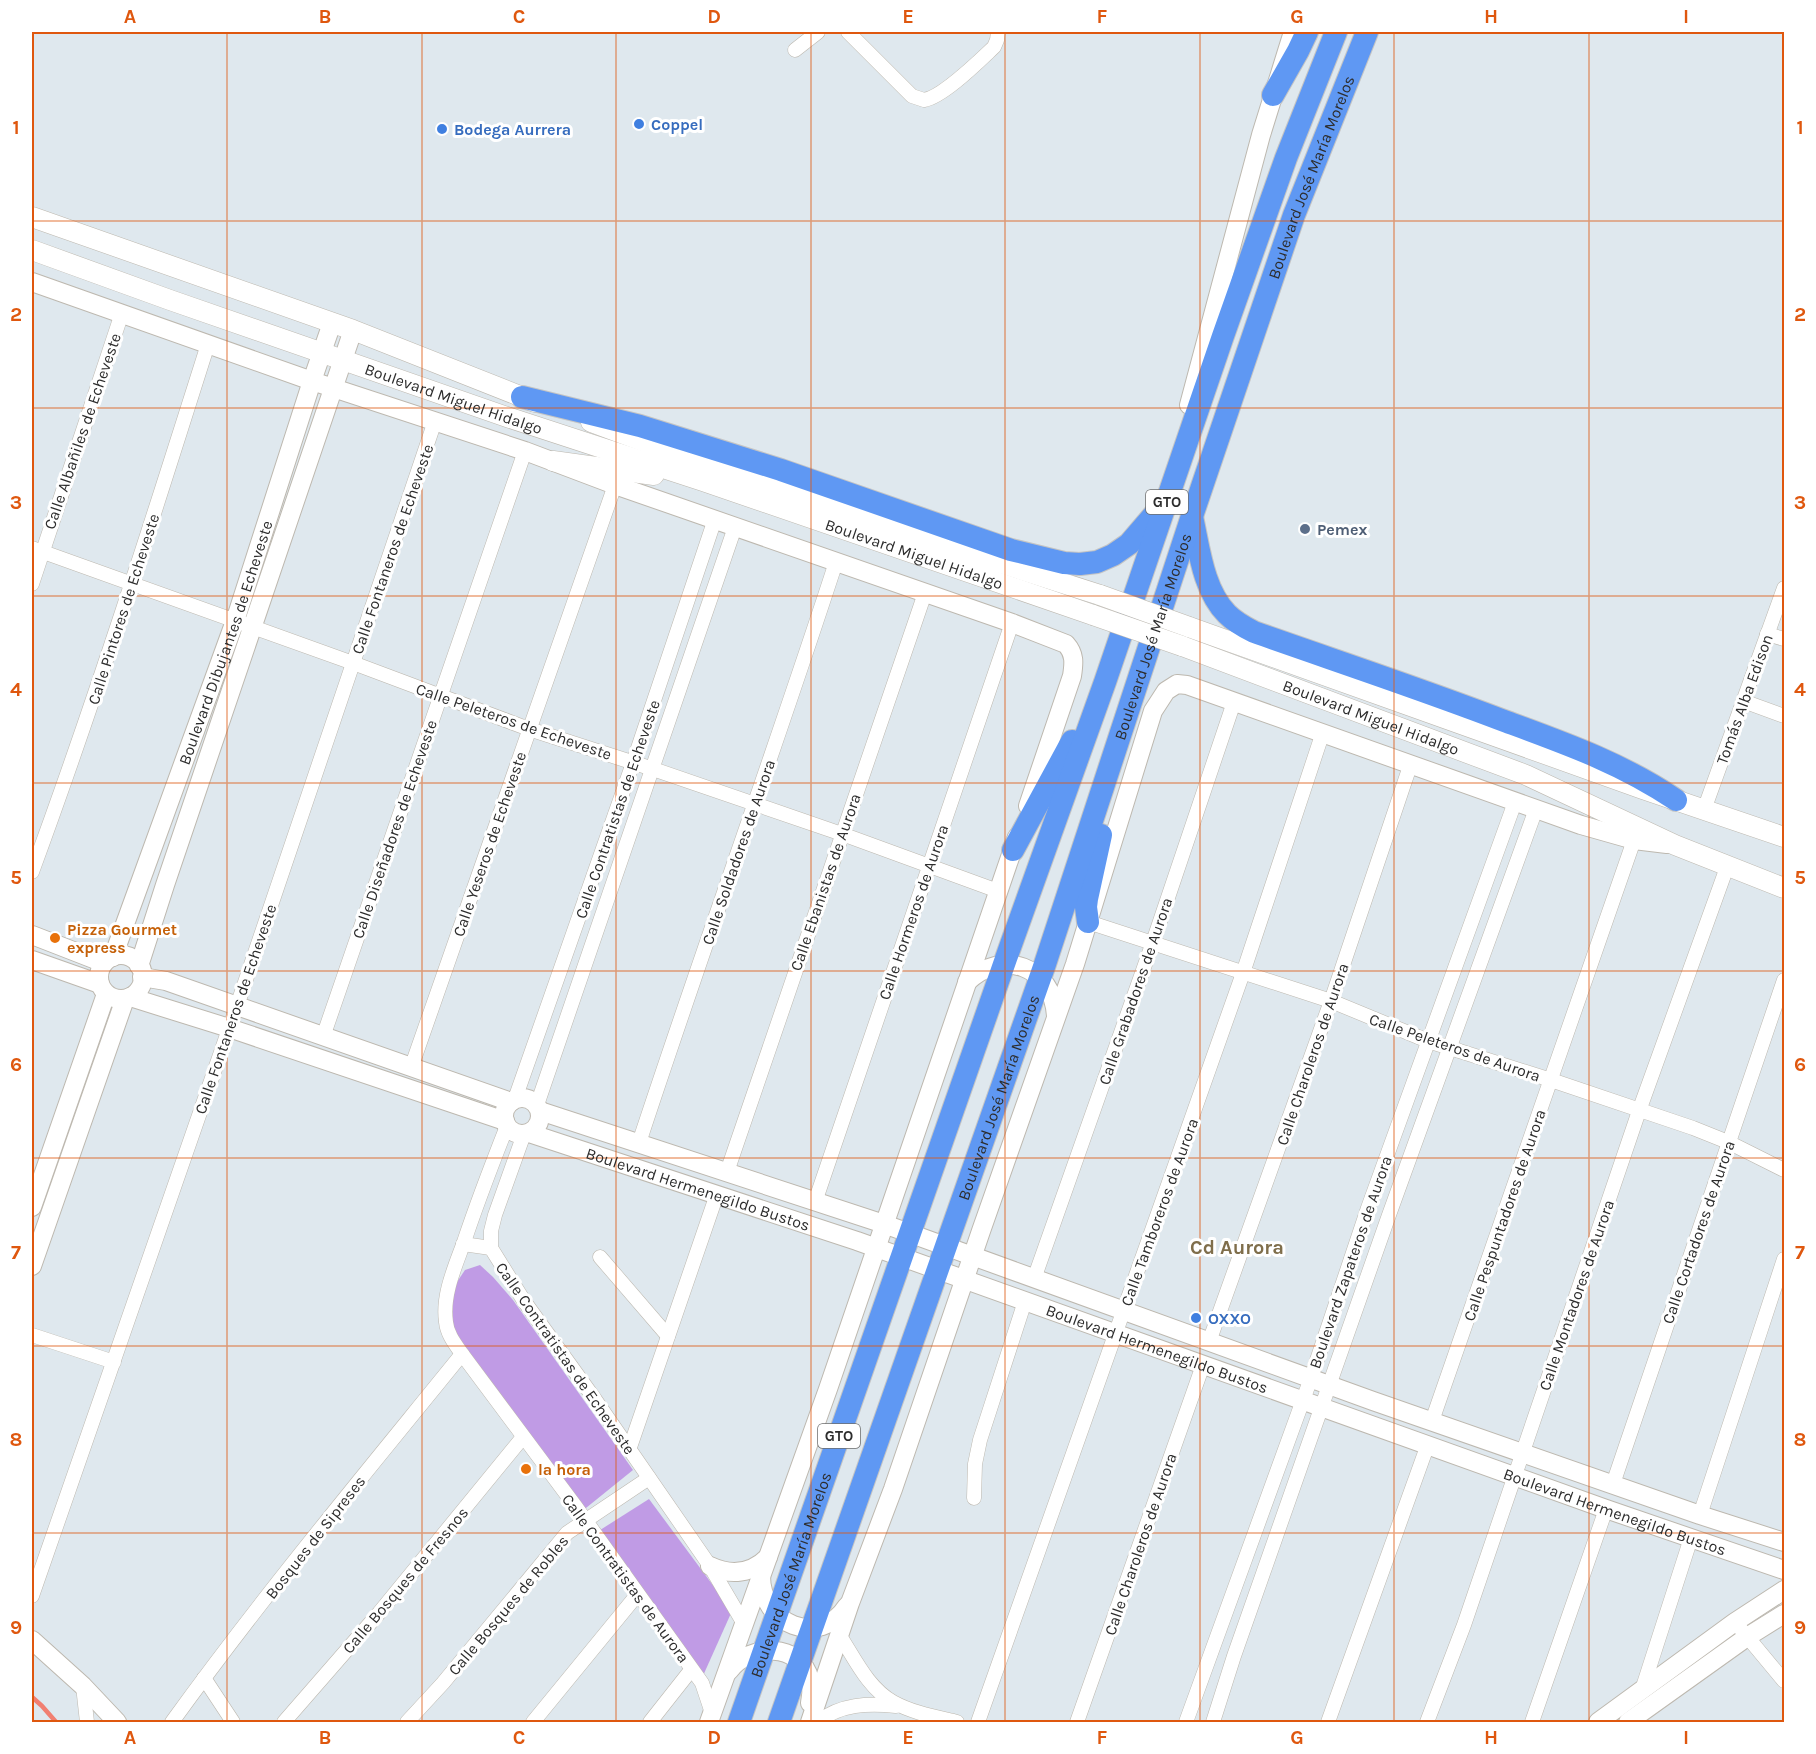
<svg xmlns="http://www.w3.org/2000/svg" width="1816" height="1754" font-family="Karla,sans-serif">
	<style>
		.green { fill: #c09be5 }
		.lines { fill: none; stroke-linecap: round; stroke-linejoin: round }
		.stream { stroke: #f17f71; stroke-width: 4.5 }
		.minor-casing { stroke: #bdb8af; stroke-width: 15 }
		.tertiary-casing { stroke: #bdb8af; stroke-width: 20 }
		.secondary-casing { stroke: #bdb8af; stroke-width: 21 }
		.primary-casing { stroke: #c4c4c4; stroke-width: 24 }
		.minor { stroke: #fff; stroke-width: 14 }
		.tertiary { stroke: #fff; stroke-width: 18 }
		.secondary { stroke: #fff; stroke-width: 20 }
		.primary { stroke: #5f98f3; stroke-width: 22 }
		.secondary-bridge-casing { stroke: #bdb8af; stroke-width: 21; stroke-linecap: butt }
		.secondary-bridge { stroke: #fff; stroke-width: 20 }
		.grid { fill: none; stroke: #df570e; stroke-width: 1.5; stroke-opacity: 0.55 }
		.shop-dot { fill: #3f7fe0; stroke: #fff; stroke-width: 2 }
		.service-dot { fill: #5c6f8a; stroke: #fff; stroke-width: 2 }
		.food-dot { fill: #e8710a; stroke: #fff; stroke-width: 2 }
		.labels { text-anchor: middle; stroke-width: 6; stroke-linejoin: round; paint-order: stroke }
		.shield { fill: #fff; stroke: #6c6c6c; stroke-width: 1.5 }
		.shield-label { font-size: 15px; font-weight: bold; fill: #2d2d2d }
		.shop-label { font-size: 16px; font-weight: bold; fill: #366cbe; stroke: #fff; text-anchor: start }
		.street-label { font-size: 16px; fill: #2d2d2d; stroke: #fff }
		.service-label { font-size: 16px; font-weight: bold; fill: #4e5e75; stroke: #fff; text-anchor: start }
		.food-label { font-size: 16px; font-weight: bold; fill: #c56008; stroke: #fff; text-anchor: start }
		.quarter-label { font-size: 20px; font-weight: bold; fill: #7f6e4b; stroke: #fff }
		.neatline { fill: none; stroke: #df570e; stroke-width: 2 }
		.grid-label { font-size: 20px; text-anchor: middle; font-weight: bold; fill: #df570e }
	</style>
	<rect width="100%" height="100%" fill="#dfe8ee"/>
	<g class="green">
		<path d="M 480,1265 L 493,1277 L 513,1300 L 633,1470 L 581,1512 L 490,1386 L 451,1325 L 452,1298 L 457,1282 L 465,1270 Z"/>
		<path d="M 649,1499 L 732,1611 L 702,1678 L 597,1532 Z"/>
	</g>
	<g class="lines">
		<path class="stream" d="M 32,1697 L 42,1706 L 56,1722"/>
		<g class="minor-casing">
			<g id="minor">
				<path d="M 848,32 L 912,96 L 924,100 C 943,97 979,61 994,47 L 997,40 L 998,32"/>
				<path d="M 795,50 L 818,32"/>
				<path d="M 32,548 L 353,663 L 529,729 L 653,769 L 842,834 L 998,891"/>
				<path d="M 32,584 L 122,313"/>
				<path d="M 1767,634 L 1784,639"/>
				<path d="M 1743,701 L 1784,716"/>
				<path d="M 1704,810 L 1784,588"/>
				<path d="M 32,872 C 96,698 152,521 208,344"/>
				<path d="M 1088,922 L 1331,1001 L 1428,1041 L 1551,1080 L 1693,1128 L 1728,1142 L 1784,1170"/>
				<path d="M 323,1037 L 525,451"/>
				<path d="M 411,1068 L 615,485"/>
				<path d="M 515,1099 L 633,763 L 715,519"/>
				<path d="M 537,1105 L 735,527"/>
				<path d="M 507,1126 C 492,1164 477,1203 464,1242 C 455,1267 442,1295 446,1322 C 447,1334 455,1344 462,1354 L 576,1507 L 702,1683 L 712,1713"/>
				<path d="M 524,1134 L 495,1215 L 491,1231 L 491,1248 L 524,1301 L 594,1398 L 710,1566 L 744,1624"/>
				<path d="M 639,1143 C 703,948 773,756 836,562"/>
				<path d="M 727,1172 L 925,593"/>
				<path d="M 815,1202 L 1012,623"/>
				<path d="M 463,1244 L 491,1248"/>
				<path d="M 600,1257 L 668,1336"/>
				<path d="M 1034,1279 L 1153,942 L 1234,702"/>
				<path d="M 32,1335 L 114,1362"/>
				<path d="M 1209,1342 L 1331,1001 L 1410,766"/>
				<path d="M 1432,1421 L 1634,840"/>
				<path d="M 629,1450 L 717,1194"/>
				<path d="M 1613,1484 L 1784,980"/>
				<path d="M 974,1498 L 975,1464 L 980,1440 L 1025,1301"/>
				<path d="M 1700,1515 L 1784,1259"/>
				<path d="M 32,1596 L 237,1006 L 435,421"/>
				<path d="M 1735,1622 L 1784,1681"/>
				<path d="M 840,1636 C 855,1659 868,1688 893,1702 C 913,1713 936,1717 957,1722"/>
				<path d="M 204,1678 L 233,1722"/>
				<path d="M 83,1686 L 87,1722"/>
				<path d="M 1642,1690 L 1691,1538"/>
				<path d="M 172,1722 C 263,1596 364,1475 462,1354"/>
				<path d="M 284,1722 L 379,1613 L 523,1437"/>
				<path d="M 407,1722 L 443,1683 L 567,1533 L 649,1478"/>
				<path d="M 533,1722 L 637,1595"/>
				<path d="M 650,1722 L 691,1670"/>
				<path d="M 818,1722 C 840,1704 868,1703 896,1706"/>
				<path d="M 978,1722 L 1243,973 L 1322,735"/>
				<path d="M 1077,1722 L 1203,1365"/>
				<path d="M 1186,1722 L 1311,1378 L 1368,1208 L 1515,802"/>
				<path d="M 1213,1722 L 1234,1656 L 1389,1215 L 1536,809"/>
				<path d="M 1328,1722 L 1428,1444"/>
				<path d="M 1427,1722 L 1464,1625 L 1639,1111 L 1727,867"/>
				<path d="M 1532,1722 L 1606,1509"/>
			</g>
		</g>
		<g class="tertiary-casing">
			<g id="tertiary">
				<path d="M 32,282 L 312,381 L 525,451 L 615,485 L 1012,623 L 1066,644 C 1075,654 1074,663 1072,676 L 1028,806"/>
				<path d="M 1189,405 L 1261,135 L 1293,32"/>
				<path d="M 32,935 L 104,963"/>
				<circle cx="121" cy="977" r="22"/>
				<path id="s1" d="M 113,957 L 235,621 L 312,381 L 332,323"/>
				<path d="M 32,960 L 100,984"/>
				<path d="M 139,966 L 165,885 L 353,330"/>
				<path d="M 142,977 L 166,981 L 511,1102"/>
				<path d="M 967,982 C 1002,948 1053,966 1056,1016"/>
				<path d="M 130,997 L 229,1028 L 505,1121"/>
				<circle cx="522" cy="1116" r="18"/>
				<path d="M 540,1111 L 884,1224 L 1373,1401 L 1700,1515 L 1784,1542"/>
				<path id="s2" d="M 529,1133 L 857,1241 L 1606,1509 L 1784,1570"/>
				<path d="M 32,1207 L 106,994"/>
				<path d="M 32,1266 L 125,999"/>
				<path d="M 710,1566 C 731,1576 751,1574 768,1557"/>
				<path d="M 761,1576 C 761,1624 819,1649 847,1606"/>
				<path d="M 32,1640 L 83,1686 L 117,1722"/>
				<path d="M 729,1671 C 749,1643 801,1642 810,1680 C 813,1688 811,1695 810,1703"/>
				<path d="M 709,1722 L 828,1389 L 1017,837"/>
				<path d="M 810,1722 L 850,1603 L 893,1489 L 981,1231 L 1075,964 L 1153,711 L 1166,691 L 1177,684 L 1187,685 L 1581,825 L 1634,840 L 1667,844"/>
				<path d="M 1598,1722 L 1735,1622 L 1784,1590"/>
				<path d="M 1628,1722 L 1747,1637 L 1784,1614"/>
			</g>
		</g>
		<g class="secondary-casing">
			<g id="secondary">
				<path d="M 32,217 L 353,330 L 535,402"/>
				<path id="s3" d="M 32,250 L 170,300 L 510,418 L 703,481 L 1093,615"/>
				<path d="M 591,422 C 759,485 929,540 1100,595"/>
				<path d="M 553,461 L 654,475"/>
				<path d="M 1189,627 L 1643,789 L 1784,837"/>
				<path id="s4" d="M 1182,646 L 1526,775 L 1675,845 L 1784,888"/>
			</g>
		</g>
		<g class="primary-casing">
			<g id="primary">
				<path d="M 1273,95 L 1298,51 L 1307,32"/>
				<path d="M 522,397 L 640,426 L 781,470 L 1011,550 L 1064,563 L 1080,564 L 1097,562 L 1113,555 L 1129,544 L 1159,509"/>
				<path d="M 1192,517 C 1199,548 1203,590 1227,614 C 1235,622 1244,627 1254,632 C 1339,662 1424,690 1507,722 C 1567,744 1623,764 1676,800"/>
				<path d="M 1013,850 L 1072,741"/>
				<path d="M 1088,922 L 1086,907 L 1087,899 L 1101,835"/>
				<path id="s5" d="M 739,1722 L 1009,950 L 1105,682 L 1223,336 L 1286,158 L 1336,32"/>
				<path id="s6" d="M 779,1722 L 1045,964 L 1192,516 L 1294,215 L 1367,32"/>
			</g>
		</g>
		<use href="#minor" class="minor"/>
		<use href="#tertiary" class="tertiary"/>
		<use href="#secondary" class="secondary"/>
		<use href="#primary" class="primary"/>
		<g class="secondary-bridge-casing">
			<g id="secondary-bridge">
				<path d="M 1100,595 L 1189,627"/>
				<path d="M 1093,615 L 1182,646"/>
			</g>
		</g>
		<use href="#secondary-bridge" class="secondary-bridge"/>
	</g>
	<path class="grid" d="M 227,32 L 227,1722M 422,32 L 422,1722M 616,32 L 616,1722M 811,32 L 811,1722M 1005,32 L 1005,1722M 1200,32 L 1200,1722M 1394,32 L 1394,1722M 1589,32 L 1589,1722M 32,221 L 1784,221M 32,408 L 1784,408M 32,596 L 1784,596M 32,783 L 1784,783M 32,971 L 1784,971M 32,1158 L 1784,1158M 32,1346 L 1784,1346M 32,1533 L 1784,1533"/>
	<g class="shop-dot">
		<circle cx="639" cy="124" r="6"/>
		<circle cx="442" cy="129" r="6"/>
		<circle cx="1196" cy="1318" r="6"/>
	</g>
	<circle class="service-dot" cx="1305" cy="529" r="6"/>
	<g class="food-dot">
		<circle cx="55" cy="938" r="6"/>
		<circle cx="526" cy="1469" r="6"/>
	</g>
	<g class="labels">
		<g class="shield">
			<rect x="1146" y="490" width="42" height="24" rx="4.5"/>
			<rect x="818" y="1424" width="42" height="24" rx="4.5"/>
		</g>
		<g class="shield-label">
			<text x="1167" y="507">GTO</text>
			<text x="839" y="1441">GTO</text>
		</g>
		<g class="shop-label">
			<text x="651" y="130">Coppel</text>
			<text x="454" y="135">Bodega Aurrera</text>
			<text x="1208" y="1324">OXXO</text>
		</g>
		<g class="street-label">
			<text dy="6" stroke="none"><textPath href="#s6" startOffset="1634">Boulevard José María Morelos</textPath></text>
			<text dy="6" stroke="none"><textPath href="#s3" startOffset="447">Boulevard Miguel Hidalgo</textPath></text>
			<text transform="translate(82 431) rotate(-71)" y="6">Calle Albañiles de Echeveste</text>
			<text transform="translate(392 549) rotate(-71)" y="6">Calle Fontaneros de Echeveste</text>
			<text dy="6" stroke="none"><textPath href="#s3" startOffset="933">Boulevard Miguel Hidalgo</textPath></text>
			<text transform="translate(123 609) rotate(-72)" y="6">Calle Pintores de Echeveste</text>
			<text dy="6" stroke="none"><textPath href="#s6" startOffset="1148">Boulevard José María Morelos</textPath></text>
			<text dy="6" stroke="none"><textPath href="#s1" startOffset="334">Boulevard Dibujantes de Echeveste</textPath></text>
			<text transform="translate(1744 699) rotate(-70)" y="6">Tomás Alba Edison</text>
			<text dy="6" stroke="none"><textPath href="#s4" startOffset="202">Boulevard Miguel Hidalgo</textPath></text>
			<text transform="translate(514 721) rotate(19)" y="6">Calle Peleteros de Echeveste</text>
			<text transform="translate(617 809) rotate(-71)" y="6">Calle Contratistas de Echeveste</text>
			<text transform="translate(394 829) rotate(-71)" y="6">Calle Diseñadores de Echeveste</text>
			<text transform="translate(489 844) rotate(-71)" y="6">Calle Yeseros de Echeveste</text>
			<text transform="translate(738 852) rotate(-71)" y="6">Calle Soldadores de Aurora</text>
			<text transform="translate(825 882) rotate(-71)" y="6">Calle Ebanistas de Aurora</text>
			<text transform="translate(913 912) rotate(-71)" y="6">Calle Hormeros de Aurora</text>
			<text transform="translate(1135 991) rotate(-71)" y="6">Calle Grabadores de Aurora</text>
			<text transform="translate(235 1009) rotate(-71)" y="6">Calle Fontaneros de Echeveste</text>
			<text transform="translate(1455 1047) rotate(19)" y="6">Calle Peleteros de Aurora</text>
			<text transform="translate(1312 1054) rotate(-71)" y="6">Calle Charoleros de Aurora</text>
			<text dy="6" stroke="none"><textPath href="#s6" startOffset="662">Boulevard José María Morelos</textPath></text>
			<text dy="6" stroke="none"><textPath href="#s2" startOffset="178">Boulevard Hermenegildo Bustos</textPath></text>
			<text transform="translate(1159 1212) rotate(-70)" y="6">Calle Tamboreros de Aurora</text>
			<text transform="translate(1504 1215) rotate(-71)" y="6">Calle Pespuntadores de Aurora</text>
			<text transform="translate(1698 1232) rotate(-71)" y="6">Calle Cortadores de Aurora</text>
			<text transform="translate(1350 1262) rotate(-71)" y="6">Boulevard Zapateros de Aurora</text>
			<text transform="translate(1576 1295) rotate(-71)" y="6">Calle Montadores de Aurora</text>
			<text dy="6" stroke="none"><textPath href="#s2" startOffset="664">Boulevard Hermenegildo Bustos</textPath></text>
			<text transform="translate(566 1358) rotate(55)" y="6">Calle Contratistas de Echeveste</text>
			<text dy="6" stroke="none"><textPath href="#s2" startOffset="1150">Boulevard Hermenegildo Bustos</textPath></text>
			<text transform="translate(315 1537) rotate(-52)" y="6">Bosques de Sipreses</text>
			<text transform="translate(1140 1544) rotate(-71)" y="6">Calle Charoleros de Aurora</text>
			<text dy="6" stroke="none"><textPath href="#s5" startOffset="156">Boulevard José María Morelos</textPath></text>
			<text transform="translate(626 1578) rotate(54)" y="6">Calle Contratistas de Aurora</text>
			<text transform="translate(405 1580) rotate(-50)" y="6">Calle Bosques de Fresnos</text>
			<text transform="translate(508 1605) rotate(-50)" y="6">Calle Bosques de Robles</text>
		</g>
		<g class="service-label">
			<text x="1317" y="535">Pemex</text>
		</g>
		<g class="food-label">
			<text x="67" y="935">Pizza Gourmet<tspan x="67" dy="18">express</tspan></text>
			<text x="538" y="1475">la hora</text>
		</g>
		<g class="quarter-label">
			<text x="1237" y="1254">Cd Aurora</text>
		</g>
	</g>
	<rect width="1816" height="1754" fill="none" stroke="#ffffff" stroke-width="66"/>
	<rect x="33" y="33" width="1750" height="1688" class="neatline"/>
	<g class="grid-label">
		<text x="130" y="23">A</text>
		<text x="325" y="23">B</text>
		<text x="519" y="23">C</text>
		<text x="714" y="23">D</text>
		<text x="908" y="23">E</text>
		<text x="1102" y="23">F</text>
		<text x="1297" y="23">G</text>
		<text x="1491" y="23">H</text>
		<text x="1686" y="23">I</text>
		<text x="16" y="134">1</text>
		<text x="1800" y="134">1</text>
		<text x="16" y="321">2</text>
		<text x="1800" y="321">2</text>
		<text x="16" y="509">3</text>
		<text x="1800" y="509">3</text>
		<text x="16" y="696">4</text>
		<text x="1800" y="696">4</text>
		<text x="16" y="884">5</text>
		<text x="1800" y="884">5</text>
		<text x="16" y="1071">6</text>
		<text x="1800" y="1071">6</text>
		<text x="16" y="1259">7</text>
		<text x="1800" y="1259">7</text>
		<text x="16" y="1446">8</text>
		<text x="1800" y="1446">8</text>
		<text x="16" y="1634">9</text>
		<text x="1800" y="1634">9</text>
		<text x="130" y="1744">A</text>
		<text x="325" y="1744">B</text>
		<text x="519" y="1744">C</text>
		<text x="714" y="1744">D</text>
		<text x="908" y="1744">E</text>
		<text x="1102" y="1744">F</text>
		<text x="1297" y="1744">G</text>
		<text x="1491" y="1744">H</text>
		<text x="1686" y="1744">I</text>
	</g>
</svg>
